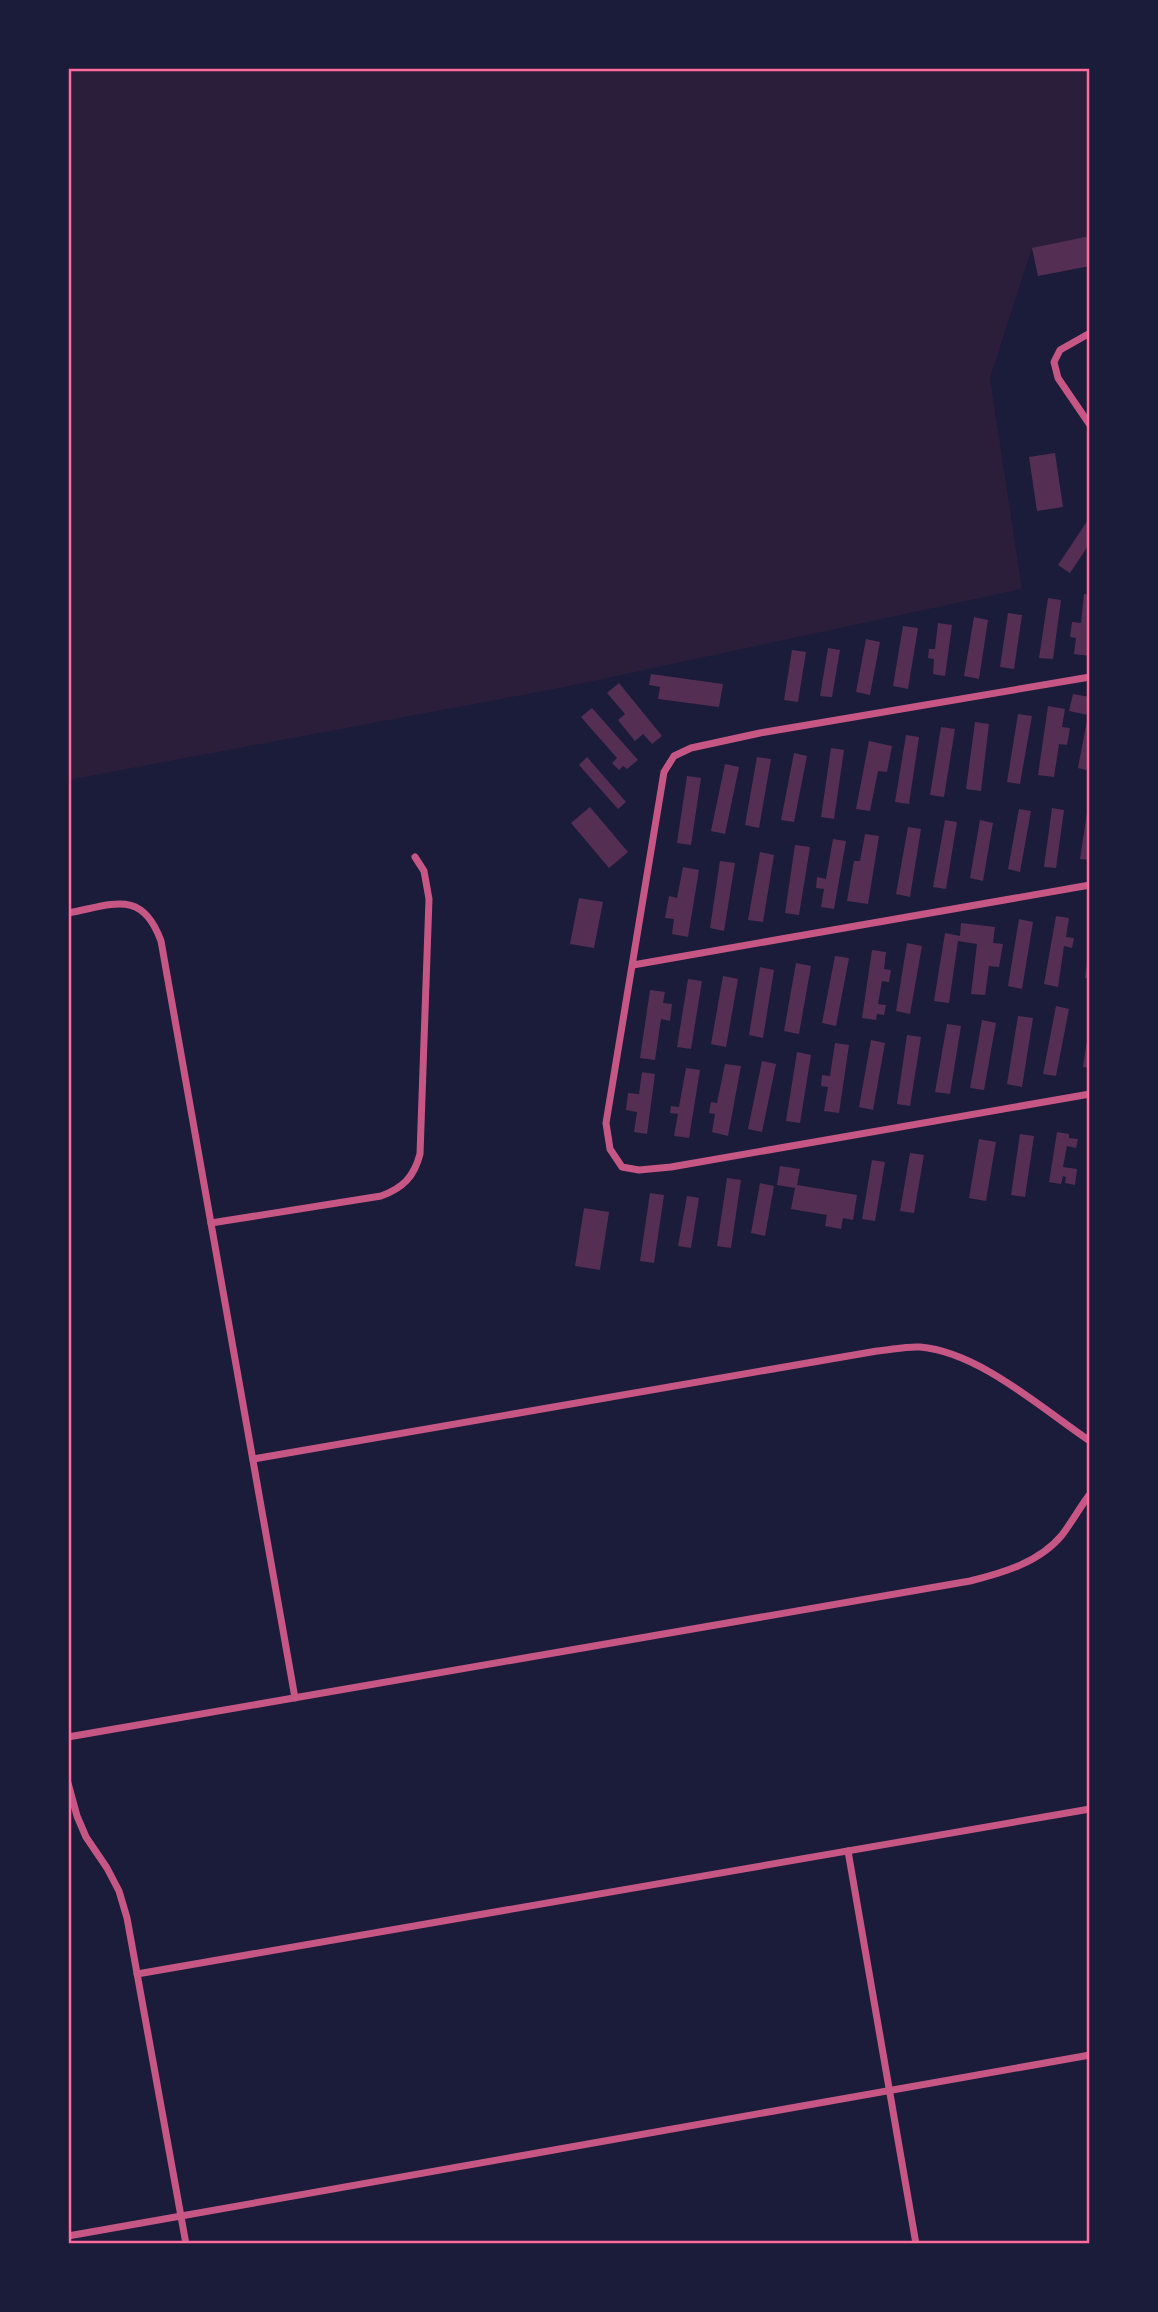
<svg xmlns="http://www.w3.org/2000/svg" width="1158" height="2312" font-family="Mulish,sans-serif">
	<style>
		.green { fill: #2a1e3b }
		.building { fill: #542f53 }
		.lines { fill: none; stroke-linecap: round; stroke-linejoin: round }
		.minor { stroke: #c65784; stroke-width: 7 }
		.neatline { fill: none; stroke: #ff6b9d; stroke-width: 2.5 }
	</style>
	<rect width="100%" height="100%" fill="#1b1b3a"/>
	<path class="green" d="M 68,68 L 1090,68 L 1090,245 L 1032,248 L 990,378 L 1022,589 L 565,687 L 68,780 Z"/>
	<g class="building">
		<path d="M 1090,236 L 1090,266 L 1038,276 L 1032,248 Z"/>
		<path d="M 1055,453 L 1063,507 L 1037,511 L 1029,457 Z"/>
		<path d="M 1090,517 L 1090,543 L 1070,573 L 1058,565 Z"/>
		<path d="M 1084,594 L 1090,595 L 1089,656 L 1074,654 L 1076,638 L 1070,637 L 1072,622 L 1081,623 Z"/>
		<path d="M 1048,598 L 1061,600 L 1053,659 L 1039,658 Z"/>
		<path d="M 1008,613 L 1022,615 L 1014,669 L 1000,667 Z"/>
		<path d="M 974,617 L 988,620 L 979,679 L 964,676 Z"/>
		<path d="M 938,623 L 952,625 L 945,676 L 933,674 L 934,659 L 928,658 L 929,649 L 935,649 Z"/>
		<path d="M 903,626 L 918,628 L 908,689 L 893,686 Z"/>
		<path d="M 866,639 L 880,642 L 870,695 L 856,692 Z"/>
		<path d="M 828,648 L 840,650 L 832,697 L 820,696 Z"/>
		<path d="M 792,650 L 806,652 L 798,702 L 784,700 Z"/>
		<path d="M 651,674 L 723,684 L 719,707 L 658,699 L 660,687 L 649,685 Z"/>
		<path d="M 619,683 L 662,736 L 652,744 L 643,734 L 635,741 L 618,720 L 625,714 L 607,693 Z"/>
		<path d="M 1073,694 L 1090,697 L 1090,771 L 1078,768 L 1088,715 L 1069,711 Z"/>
		<path d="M 1048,706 L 1065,709 L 1062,727 L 1070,728 L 1067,745 L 1059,744 L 1054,777 L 1038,775 Z"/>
		<path d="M 592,708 L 638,760 L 627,769 L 623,766 L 619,770 L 612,763 L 617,758 L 581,717 Z"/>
		<path d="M 1018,714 L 1032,716 L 1020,784 L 1007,782 Z"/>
		<path d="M 975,722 L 989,724 L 981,791 L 966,789 Z"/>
		<path d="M 941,727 L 955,729 L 944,797 L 930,795 Z"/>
		<path d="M 906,735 L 919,737 L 909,804 L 895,802 Z"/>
		<path d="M 869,741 L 892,746 L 887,772 L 878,771 L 870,811 L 856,809 Z"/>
		<path d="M 831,748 L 844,750 L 834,819 L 821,817 Z"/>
		<path d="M 794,753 L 807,756 L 794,822 L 781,820 Z"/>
		<path d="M 587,757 L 626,802 L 618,809 L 579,765 Z"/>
		<path d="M 757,757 L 771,759 L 759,828 L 745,825 Z"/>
		<path d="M 725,764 L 739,767 L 725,834 L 711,831 Z"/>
		<path d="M 687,776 L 701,778 L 691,845 L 677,843 Z"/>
		<path d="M 1088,806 L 1090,806 L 1090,860 L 1080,859 Z"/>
		<path d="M 590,807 L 628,852 L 609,868 L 571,823 Z"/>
		<path d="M 1052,808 L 1064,810 L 1056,868 L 1044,867 Z"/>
		<path d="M 1019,809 L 1031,811 L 1020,872 L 1008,869 Z"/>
		<path d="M 945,820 L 957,822 L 946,889 L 933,887 Z"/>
		<path d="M 980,820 L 993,823 L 983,881 L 970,878 Z"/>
		<path d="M 908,827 L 921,829 L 910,897 L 896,894 Z"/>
		<path d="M 865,834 L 879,836 L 868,904 L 847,901 L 854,861 L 860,861 Z"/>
		<path d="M 833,839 L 846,841 L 834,909 L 821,907 L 824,889 L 816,888 L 817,877 L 826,879 Z"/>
		<path d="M 795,845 L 810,847 L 799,915 L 785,913 Z"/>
		<path d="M 760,852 L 774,855 L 763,922 L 748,920 Z"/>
		<path d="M 720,861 L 735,863 L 724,931 L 710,928 Z"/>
		<path d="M 683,867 L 699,870 L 688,937 L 672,934 L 674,919 L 665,918 L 669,896 L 677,898 Z"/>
		<path d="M 579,898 L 603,902 L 594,948 L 570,944 Z"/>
		<path d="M 1056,916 L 1069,918 L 1066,937 L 1074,938 L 1072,948 L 1064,946 L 1058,987 L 1044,984 Z"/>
		<path d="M 1019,919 L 1033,922 L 1022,989 L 1008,986 Z"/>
		<path d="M 961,923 L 995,927 L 993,943 L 1003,944 L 999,967 L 989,966 L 985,995 L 971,994 L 977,944 L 958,941 L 949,1003 L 934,1001 L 945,933 L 960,936 Z"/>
		<path d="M 907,943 L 922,946 L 910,1014 L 896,1011 Z"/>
		<path d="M 872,950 L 886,952 L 884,969 L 891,970 L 889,982 L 882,981 L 878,1004 L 886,1005 L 884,1015 L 877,1014 L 876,1020 L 862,1018 Z"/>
		<path d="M 1088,953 L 1090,954 L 1090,979 L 1085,978 Z"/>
		<path d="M 835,956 L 849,958 L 836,1026 L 822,1023 Z"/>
		<path d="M 796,963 L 811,966 L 799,1034 L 784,1031 Z"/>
		<path d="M 760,967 L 774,970 L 763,1038 L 749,1035 Z"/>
		<path d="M 723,976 L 738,979 L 726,1047 L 711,1044 Z"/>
		<path d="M 688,979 L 702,981 L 691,1049 L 677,1047 Z"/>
		<path d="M 650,990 L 665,992 L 663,1003 L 672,1004 L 670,1021 L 661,1019 L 655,1060 L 640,1058 Z"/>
		<path d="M 1056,1006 L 1069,1009 L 1056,1076 L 1043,1074 Z"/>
		<path d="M 1018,1016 L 1033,1018 L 1022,1087 L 1007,1084 Z"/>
		<path d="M 982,1020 L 996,1023 L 984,1090 L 970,1088 Z"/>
		<path d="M 947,1024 L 961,1026 L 950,1094 L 935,1092 Z"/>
		<path d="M 1088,1034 L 1090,1034 L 1090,1068 L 1083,1067 Z"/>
		<path d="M 907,1035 L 921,1037 L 910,1106 L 897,1104 Z"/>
		<path d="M 871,1040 L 885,1043 L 873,1110 L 859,1107 Z"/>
		<path d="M 835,1043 L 849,1045 L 839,1113 L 824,1111 L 828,1087 L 821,1086 L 822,1075 L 830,1076 Z"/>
		<path d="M 797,1052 L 811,1055 L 800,1123 L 786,1121 Z"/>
		<path d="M 762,1061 L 776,1064 L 762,1132 L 748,1129 Z"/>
		<path d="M 725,1064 L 741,1066 L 728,1136 L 712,1132 L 715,1114 L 709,1113 L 711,1102 L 717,1103 Z"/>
		<path d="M 686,1068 L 700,1070 L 689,1138 L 674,1136 L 678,1114 L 670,1113 L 671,1106 L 679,1107 Z"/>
		<path d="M 642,1072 L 655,1074 L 647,1134 L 634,1132 L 637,1112 L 626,1110 L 628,1093 L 639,1094 Z"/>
		<path d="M 1057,1132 L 1069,1134 L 1069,1138 L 1078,1139 L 1076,1148 L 1067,1146 L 1063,1167 L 1077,1169 L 1075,1185 L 1065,1183 L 1066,1177 L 1063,1176 L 1061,1184 L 1049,1182 Z"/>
		<path d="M 1020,1134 L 1034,1136 L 1025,1197 L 1011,1195 Z"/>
		<path d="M 979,1139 L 996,1142 L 986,1201 L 969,1198 Z"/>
		<path d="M 910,1153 L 924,1155 L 914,1213 L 900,1211 Z"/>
		<path d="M 872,1160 L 885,1162 L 875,1221 L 862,1219 Z"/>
		<path d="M 780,1166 L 800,1169 L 797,1185 L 857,1195 L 853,1220 L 843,1218 L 841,1229 L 825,1226 L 827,1215 L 791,1209 L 795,1188 L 777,1185 Z"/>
		<path d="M 727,1178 L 741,1180 L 731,1248 L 717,1246 Z"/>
		<path d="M 760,1183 L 774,1186 L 765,1236 L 751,1233 Z"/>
		<path d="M 650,1193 L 664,1195 L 654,1263 L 640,1261 Z"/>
		<path d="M 687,1196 L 699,1198 L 691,1248 L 678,1246 Z"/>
		<path d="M 584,1208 L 609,1212 L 600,1270 L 575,1266 Z"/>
	</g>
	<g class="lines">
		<g class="minor">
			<path d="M 1090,333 L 1060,350 L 1054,362 L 1058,378 L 1090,425"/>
			<path d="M 1090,677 L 760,733 L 691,748 L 674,756 L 664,772 L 606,1123 L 610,1149 L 622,1167 L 639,1170 L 671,1167 L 1090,1094"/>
			<path d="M 68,913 C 112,905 142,888 161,941 L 295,1698"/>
			<path d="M 633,965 L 1090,885"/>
			<path d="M 211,1223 L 381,1196 C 403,1188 414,1177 420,1154 L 429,899 L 424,871 L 415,857"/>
			<path d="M 253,1459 L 877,1351 C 891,1350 906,1346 920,1347 C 979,1352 1041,1408 1090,1441"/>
			<path d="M 68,1737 L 970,1581 C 1003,1573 1040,1562 1062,1535 C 1072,1522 1080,1507 1090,1494"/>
			<path d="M 68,1783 L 77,1816 L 86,1837 L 107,1868 L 119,1891 L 127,1918 L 186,2244"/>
			<path d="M 848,1851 L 916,2244"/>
			<path d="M 137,1974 L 1090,1809"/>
			<path d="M 68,2236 L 1090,2055"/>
		</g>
	</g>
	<rect width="1158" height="2312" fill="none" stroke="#1b1b3a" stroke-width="140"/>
	<rect x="70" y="70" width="1018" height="2172" class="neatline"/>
</svg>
